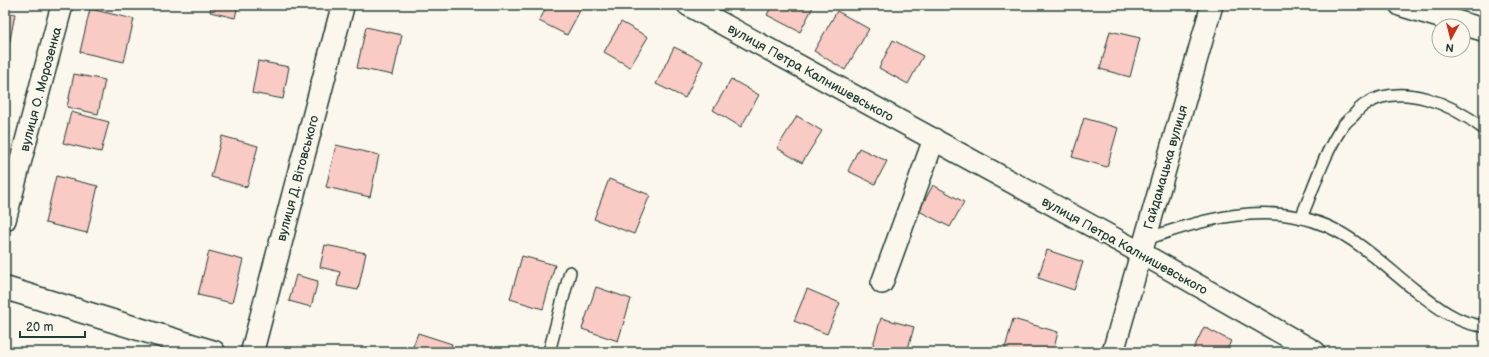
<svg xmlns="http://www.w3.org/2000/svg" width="1489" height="357" font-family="'Balsamiq Sans',sans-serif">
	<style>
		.building { fill: #facac4; stroke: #1f3d34 }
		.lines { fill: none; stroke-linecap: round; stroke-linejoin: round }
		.lane-casing { stroke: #1f3d34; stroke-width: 14 }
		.street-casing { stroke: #1f3d34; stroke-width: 24 }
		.secondary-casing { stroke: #1f3d34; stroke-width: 25 }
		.lane { stroke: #fbf7ec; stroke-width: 11 }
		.street { stroke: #fbf7ec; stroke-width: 21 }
		.secondary { stroke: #fbf7ec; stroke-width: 22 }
		.labels { text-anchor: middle; stroke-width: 4; stroke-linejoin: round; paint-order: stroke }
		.street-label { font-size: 13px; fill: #1f3d34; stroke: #fbf7ec }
	</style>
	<rect width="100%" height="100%" fill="#fbf7ec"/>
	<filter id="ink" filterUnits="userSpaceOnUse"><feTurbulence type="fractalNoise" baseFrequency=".025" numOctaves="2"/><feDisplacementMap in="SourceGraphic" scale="8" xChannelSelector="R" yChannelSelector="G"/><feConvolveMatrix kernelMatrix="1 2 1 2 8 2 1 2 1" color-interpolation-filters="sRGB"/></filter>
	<g filter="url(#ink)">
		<g class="building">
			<path d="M 211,5 L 238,5 L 235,18 L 210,12 Z"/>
			<path d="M 548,5 L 583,5 L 567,35 L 539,21 Z"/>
			<path d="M 772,5 L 814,5 L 800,32 L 767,15 Z"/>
			<path d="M 90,9 L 134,19 L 124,62 L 80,52 Z"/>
			<path d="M 837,11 L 869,29 L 845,70 L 814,51 Z"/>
			<path d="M 5,12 L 15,14 L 6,61 L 5,61 Z"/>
			<path d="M 621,22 L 648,37 L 630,67 L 604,52 Z"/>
			<path d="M 366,27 L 402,35 L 393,75 L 357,68 Z"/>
			<path d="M 1110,31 L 1140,38 L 1130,77 L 1100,69 Z"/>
			<path d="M 893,40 L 923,56 L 908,84 L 879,68 Z"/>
			<path d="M 674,47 L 703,61 L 685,98 L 656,84 Z"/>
			<path d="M 258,61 L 289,67 L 283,99 L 252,93 Z"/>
			<path d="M 74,74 L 105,80 L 98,114 L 67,107 Z"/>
			<path d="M 731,79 L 759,95 L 741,127 L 713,110 Z"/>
			<path d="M 71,112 L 109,122 L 101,152 L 63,143 Z"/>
			<path d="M 797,116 L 822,131 L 802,163 L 777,148 Z"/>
			<path d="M 1084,118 L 1118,128 L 1107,167 L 1072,157 Z"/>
			<path d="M 222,136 L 258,146 L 247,187 L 211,177 Z"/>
			<path d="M 336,145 L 379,155 L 370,197 L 326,187 Z"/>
			<path d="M 859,148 L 887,161 L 875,184 L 848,171 Z"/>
			<path d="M 56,176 L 98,186 L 87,233 L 45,223 Z"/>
			<path d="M 609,179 L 650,195 L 634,234 L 594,219 Z"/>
			<path d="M 933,185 L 964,202 L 950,227 L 919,211 Z"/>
			<path d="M 325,245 L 366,253 L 358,290 L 337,286 L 340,272 L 320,267 Z"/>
			<path d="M 1047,250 L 1083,262 L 1074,290 L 1038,278 Z"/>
			<path d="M 209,251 L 243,260 L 232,303 L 198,295 Z"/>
			<path d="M 522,256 L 555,265 L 543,309 L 510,299 Z"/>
			<path d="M 296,275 L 318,281 L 311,307 L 289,301 Z"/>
			<path d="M 596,287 L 631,299 L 618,341 L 582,329 Z"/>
			<path d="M 807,289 L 840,303 L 827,334 L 794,321 Z"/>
			<path d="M 881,318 L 914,327 L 907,352 L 871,352 Z"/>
			<path d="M 1013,319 L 1058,332 L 1053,352 L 1004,352 Z"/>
			<path d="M 1204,327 L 1231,341 L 1226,352 L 1192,352 Z"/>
			<path d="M 418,333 L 452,344 L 449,352 L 411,352 Z"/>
		</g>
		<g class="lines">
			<g class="lane-casing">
				<g id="lane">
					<path d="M 1301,218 C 1314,187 1324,154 1342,127 C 1345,123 1349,119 1353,116 C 1356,112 1360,108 1364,105 C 1402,81 1452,104 1484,129"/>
					<path d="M 1144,240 C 1202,219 1268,200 1327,226 C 1359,240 1388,269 1415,290 C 1434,305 1459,325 1484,326"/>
					<path d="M 549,352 L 570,272"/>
				</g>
			</g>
			<g class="street-casing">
				<g id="street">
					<path d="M 688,5 L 1141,253 L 1315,352"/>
					<path d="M 5,220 L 62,5"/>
					<path d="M 882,283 L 934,139"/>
					<path d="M 1113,352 L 1212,5"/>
				</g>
			</g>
			<g class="secondary-casing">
				<g id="secondary">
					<path d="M 1401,5 L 1484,30"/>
					<path d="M 5,288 L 214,352"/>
					<path d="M 252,352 L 343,5"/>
				</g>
			</g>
			<use href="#lane" class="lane"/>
			<use href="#street" class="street"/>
			<use href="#secondary" class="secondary"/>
		</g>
	</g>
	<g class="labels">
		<g class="street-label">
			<text transform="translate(811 72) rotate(29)" y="5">вулиця Петра Калнишевського</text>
			<text transform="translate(40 89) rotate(-75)" y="5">вулиця О. Морозенка</text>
			<text transform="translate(1165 167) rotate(-74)" y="5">Гайдамацька вулиця</text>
			<text transform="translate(297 178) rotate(-75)" y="5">вулиця Д. Вітовського</text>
			<text transform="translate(1125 245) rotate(29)" y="5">вулиця Петра Калнишевського</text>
		</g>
	</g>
	<rect width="1489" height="357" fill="none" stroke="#fbf7ec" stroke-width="20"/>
	<rect x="10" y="10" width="1469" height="337" fill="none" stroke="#1f3d34" stroke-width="1.5" filter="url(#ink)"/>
	<g transform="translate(1451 38) rotate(187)"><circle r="19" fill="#fbf7ec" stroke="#a3ada2"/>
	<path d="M0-3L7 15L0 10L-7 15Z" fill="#c8321e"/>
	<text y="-6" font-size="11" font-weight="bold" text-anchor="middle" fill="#1f3d34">N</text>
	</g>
	<path d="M20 331v6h65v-6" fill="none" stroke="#1f3d34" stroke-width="2"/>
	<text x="26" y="331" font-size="12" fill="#1f3d34" stroke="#fbf7ec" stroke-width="3" paint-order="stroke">20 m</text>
</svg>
